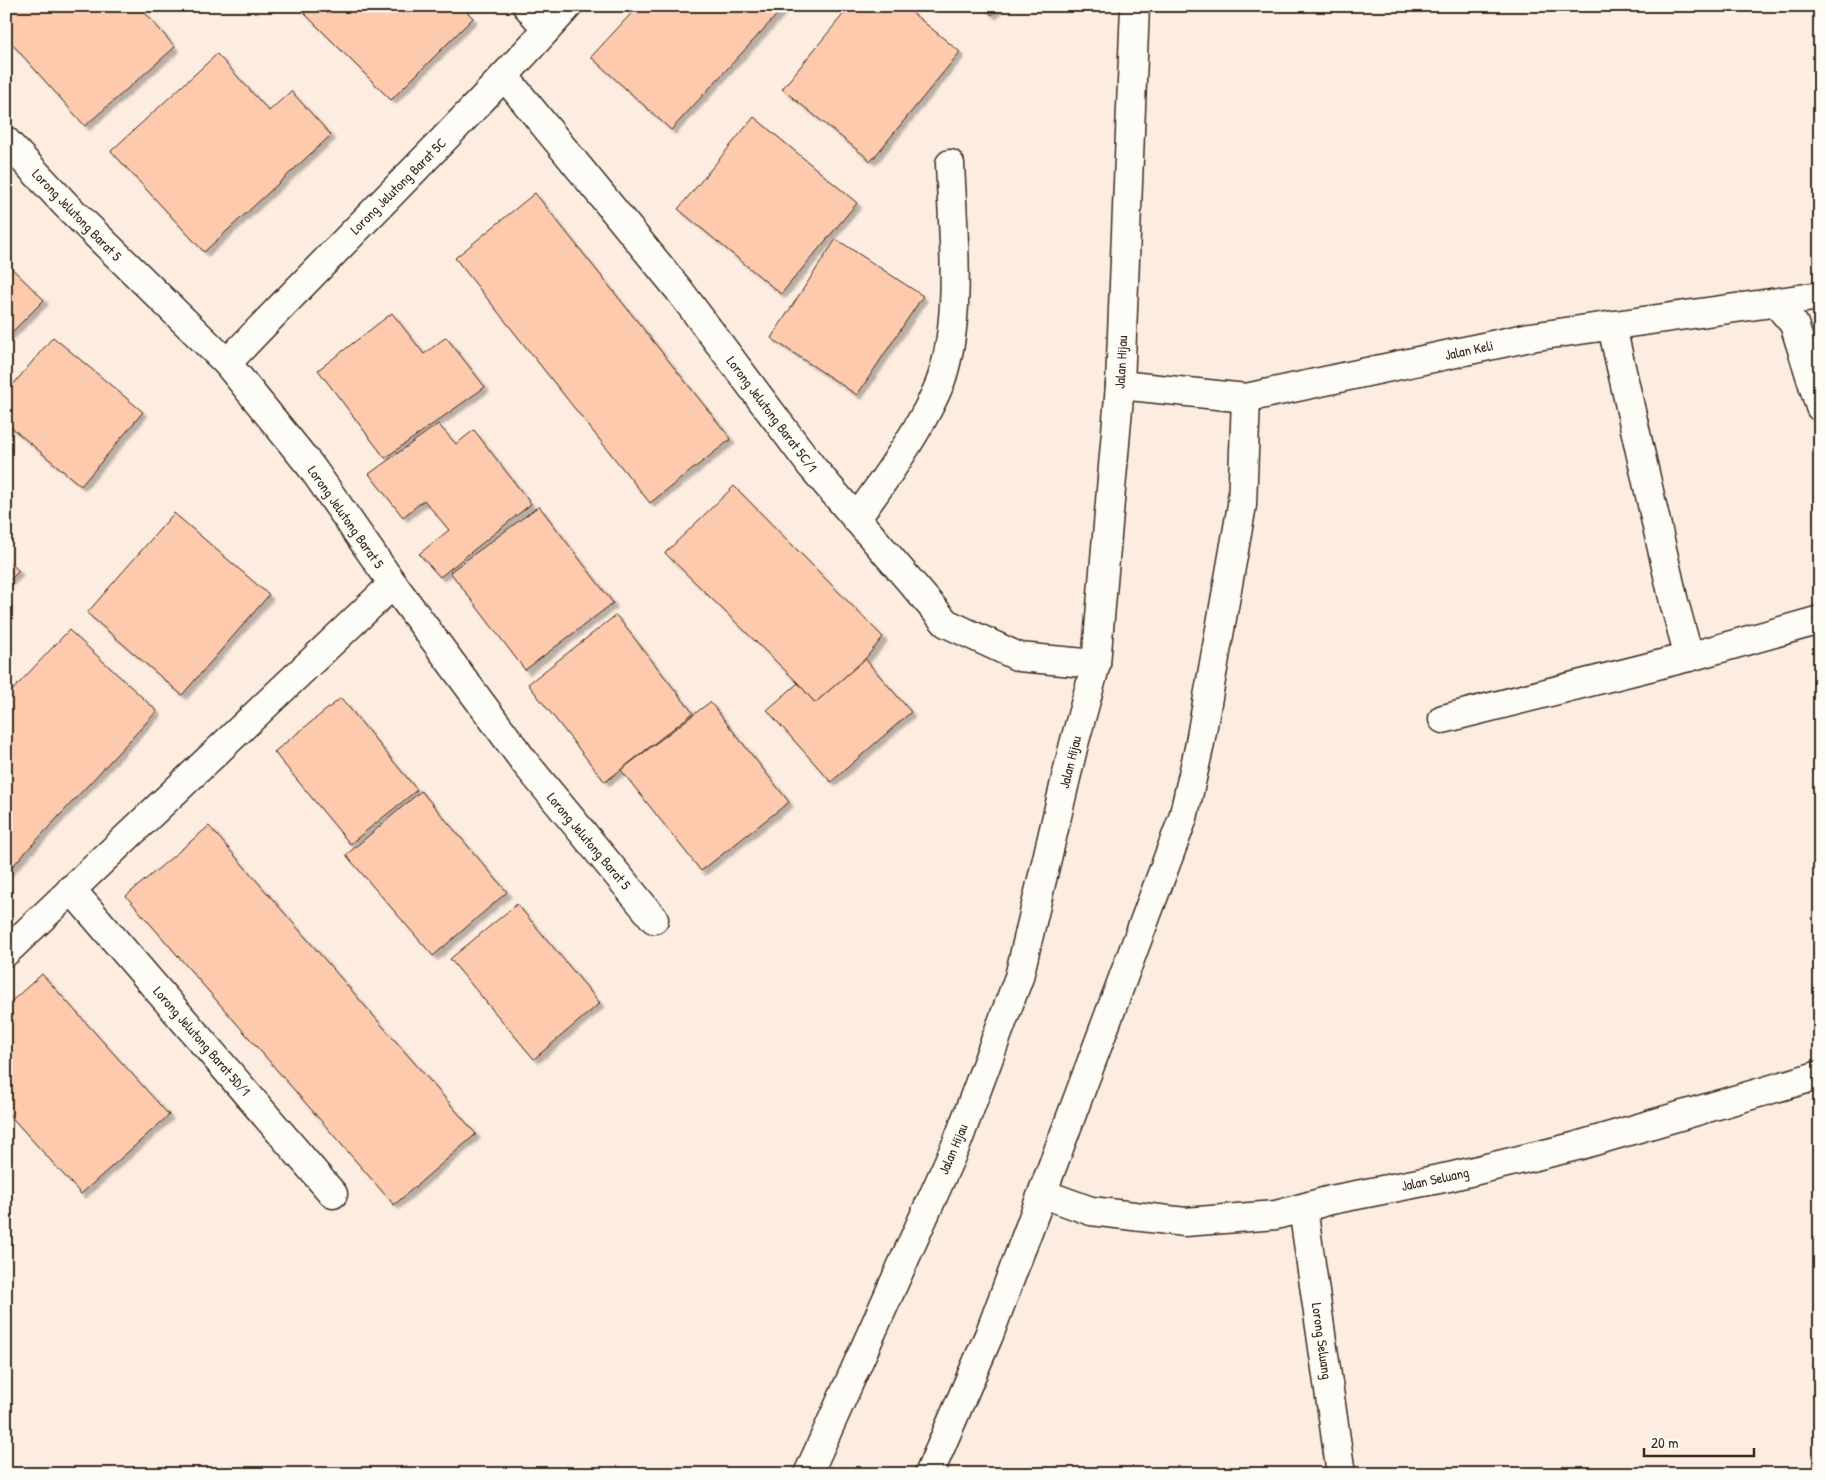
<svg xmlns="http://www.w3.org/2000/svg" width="1826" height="1480" font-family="'Patrick Hand',sans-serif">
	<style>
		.building { fill: #fdcaae; stroke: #3b2a1e; filter: url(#shadow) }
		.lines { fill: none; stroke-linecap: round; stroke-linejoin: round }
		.minor-casing { stroke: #3b2a1e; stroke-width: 31 }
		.major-casing { stroke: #3b2a1e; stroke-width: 31 }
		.minor { stroke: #fdfcf7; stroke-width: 28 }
		.major { stroke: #fdfcf7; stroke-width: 28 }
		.labels { text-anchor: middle; stroke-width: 4; stroke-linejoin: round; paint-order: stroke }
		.street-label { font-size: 14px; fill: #3b2a1e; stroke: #fdfcf7 }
	</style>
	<defs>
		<filter id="shadow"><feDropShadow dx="4.5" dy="4.5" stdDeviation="1" flood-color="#0004"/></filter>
	</defs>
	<rect width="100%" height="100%" fill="#fdede1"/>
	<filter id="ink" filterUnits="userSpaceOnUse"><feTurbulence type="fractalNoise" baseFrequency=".02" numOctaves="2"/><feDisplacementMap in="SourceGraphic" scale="10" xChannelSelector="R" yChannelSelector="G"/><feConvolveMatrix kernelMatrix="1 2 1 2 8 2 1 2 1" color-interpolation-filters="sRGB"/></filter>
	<g filter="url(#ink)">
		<g class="building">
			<path d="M 6,6 L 139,6 L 175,47 L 85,126 L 6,37 Z"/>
			<path d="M 297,6 L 461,6 L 473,18 L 391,100 Z"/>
			<path d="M 638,6 L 785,6 L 671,130 L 591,57 Z"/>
			<path d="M 850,6 L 904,6 L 960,52 L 871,161 L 782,89 Z"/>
			<path d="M 982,6 L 999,6 L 992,15 Z"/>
			<path d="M 217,54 L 269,111 L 291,91 L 331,135 L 204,252 L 111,151 Z"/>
			<path d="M 754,117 L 857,203 L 781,294 L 678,209 Z"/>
			<path d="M 535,193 L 731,439 L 650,503 L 455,258 Z"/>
			<path d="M 836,239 L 923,296 L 857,395 L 771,338 Z"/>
			<path d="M 6,263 L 44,300 L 6,338 Z"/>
			<path d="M 392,313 L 424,354 L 446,337 L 485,387 L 385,458 L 318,370 Z"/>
			<path d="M 53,337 L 143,412 L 81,486 L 6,423 L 6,393 Z"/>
			<path d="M 438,424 L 456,444 L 474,430 L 531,504 L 440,577 L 419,554 L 449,530 L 424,500 L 403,517 L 369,474 Z"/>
			<path d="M 734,486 L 883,637 L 865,659 L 815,703 L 798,683 L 665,553 Z"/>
			<path d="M 539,506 L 613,603 L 525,670 L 450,572 Z"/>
			<path d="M 174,513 L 269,595 L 182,695 L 87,613 Z"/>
			<path d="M 6,559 L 19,571 L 6,584 Z"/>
			<path d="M 616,615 L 693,713 L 605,782 L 528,684 Z"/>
			<path d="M 69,630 L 157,711 L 6,873 L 6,697 Z"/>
			<path d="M 865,659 L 911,712 L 831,782 L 767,710 L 798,683 L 815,703 Z"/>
			<path d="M 341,698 L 417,790 L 350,844 L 274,752 Z"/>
			<path d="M 710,702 L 789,802 L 701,871 L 621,770 Z"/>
			<path d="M 421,791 L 507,892 L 433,956 L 346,855 Z"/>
			<path d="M 209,826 L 476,1134 L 394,1205 L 126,896 Z"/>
			<path d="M 517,904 L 600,1003 L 534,1059 L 450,959 Z"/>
			<path d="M 42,974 L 169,1115 L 81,1194 L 6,1111 L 6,1006 Z"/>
		</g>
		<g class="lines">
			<g class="minor-casing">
				<g id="minor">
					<path d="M 527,6 L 547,29"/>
					<path d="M 505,77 L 679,290 L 812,467 L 946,623 L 1019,657 L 1096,664"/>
					<path d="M 6,141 L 66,205 L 227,363 L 312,468 L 393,584 L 526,764 L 654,919"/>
					<path d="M 1776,303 L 1794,324 L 1820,407"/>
					<path d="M 1612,327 L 1674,602 L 1689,657 L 1820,620"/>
					<path d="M 227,363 C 340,244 458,129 568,6"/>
					<path d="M 1120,385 L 1246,398 L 1530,337 L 1820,296"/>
					<path d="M 856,519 C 884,481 923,426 940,383 C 963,320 953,231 950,164"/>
					<path d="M 1443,719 L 1689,657"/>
					<path d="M 71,889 L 333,1194"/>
					<path d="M 6,952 L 393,584"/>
					<path d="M 1044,1194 L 1091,1211 L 1185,1222 L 1276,1215 L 1331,1200 L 1449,1177 L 1577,1146 L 1820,1075"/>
					<path d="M 1303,1208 L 1341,1474"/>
					<path d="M 929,1474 L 989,1335 L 1183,818 L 1199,748 L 1242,505 L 1246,398"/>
				</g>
			</g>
			<g class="major-casing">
				<path id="major" d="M 808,1474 L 957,1143 L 1019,977 L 1074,744 L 1096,664 L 1120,385 L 1135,6"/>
			</g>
			<use href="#minor" class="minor"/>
			<use href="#major" class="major"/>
		</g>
	</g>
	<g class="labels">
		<g class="street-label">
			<text transform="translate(398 186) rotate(-45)" y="5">Lorong Jelutong Barat 5C</text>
			<text transform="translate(77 215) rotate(46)" y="5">Lorong Jelutong Barat 5</text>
			<text transform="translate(1469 350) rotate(-12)" y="5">Jalan Keli</text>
			<text transform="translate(1121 362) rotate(-87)" y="5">Jalan Hijau</text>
			<text transform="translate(772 414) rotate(53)" y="5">Lorong Jelutong Barat 5C/1</text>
			<text transform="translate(346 517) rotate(55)" y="5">Lorong Jelutong Barat 5</text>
			<text transform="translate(1070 762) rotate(-76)" y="5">Jalan Hijau</text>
			<text transform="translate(589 841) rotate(50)" y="5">Lorong Jelutong Barat 5</text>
			<text transform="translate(202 1041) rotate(49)" y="5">Lorong Jelutong Barat 5D/1</text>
			<text transform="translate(953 1149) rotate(-67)" y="5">Jalan Hijau</text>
			<text transform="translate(1435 1179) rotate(-12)" y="5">Jalan Seluang</text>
			<text transform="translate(1322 1341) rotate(82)" y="5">Lorong Seluang</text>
		</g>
	</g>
	<rect width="1826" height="1480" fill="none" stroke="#fdfcf7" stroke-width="25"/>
	<rect x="12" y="12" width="1801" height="1455" fill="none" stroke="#3b2a1e" stroke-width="2" filter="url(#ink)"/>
	<path d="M1644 1448v8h110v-8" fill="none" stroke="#3b2a1e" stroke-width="2.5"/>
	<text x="1651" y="1448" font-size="15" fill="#3b2a1e" stroke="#fdfcf7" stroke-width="4" paint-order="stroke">20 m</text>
</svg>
